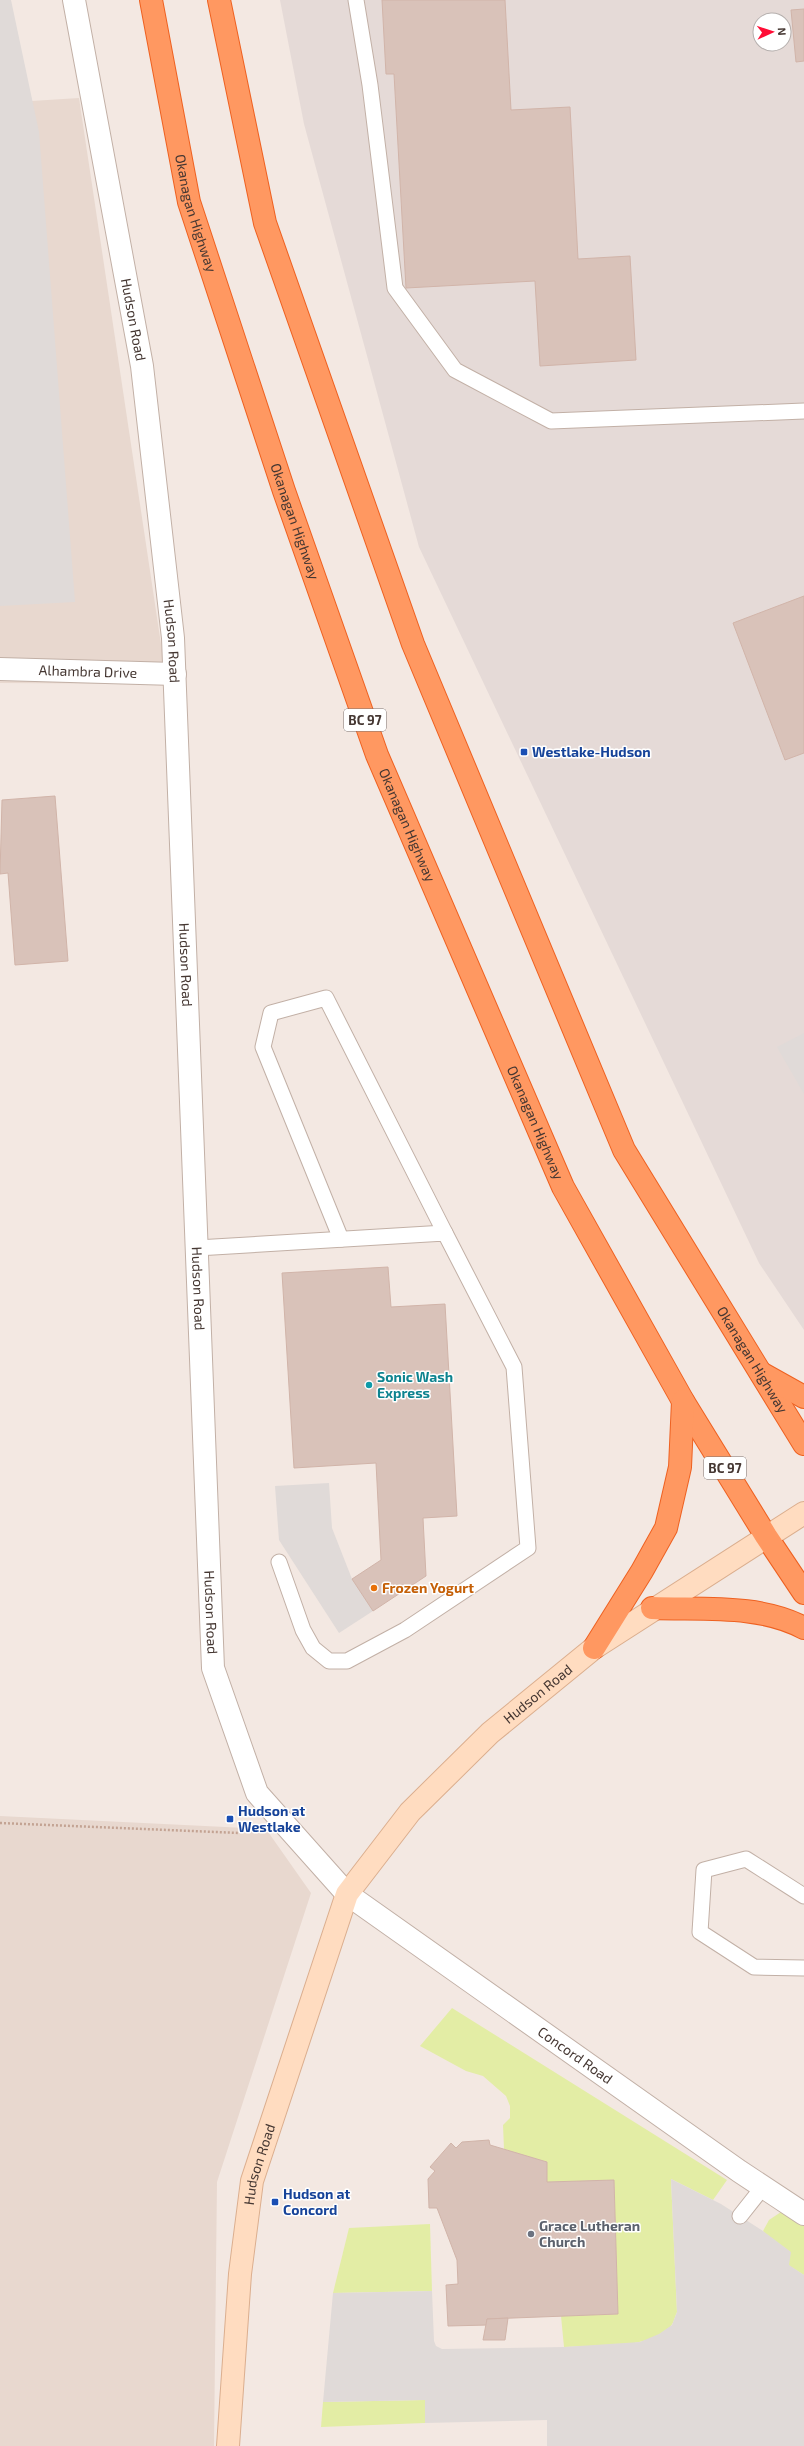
<svg xmlns="http://www.w3.org/2000/svg" width="804" height="2446" font-family="'Exo 2',sans-serif">
	<style>
		.residential { fill: #e8d8cf }
		.industrial { fill: #e5dad7; fill-rule: evenodd }
		.green { fill: #e3eda5 }
		.parking { fill: #e0dad8 }
		.building { fill: #d9c2b9; stroke: #d1b4a9 }
		.lines { fill: none; stroke-linecap: round; stroke-linejoin: round }
		.lane-casing { stroke: #c2b0a6; stroke-width: 17 }
		.street-casing { stroke: #c2b0a6; stroke-width: 24 }
		.secondary-casing { stroke: #dbae8e; stroke-width: 24 }
		.highway-casing { stroke: #ee6121; stroke-width: 24 }
		.path { stroke: #c3a393; stroke-width: 2.5; stroke-dasharray: 2 2; stroke-linecap: butt }
		.lane { stroke: #fff; stroke-width: 15 }
		.street { stroke: #fff; stroke-width: 22 }
		.secondary { stroke: #ffdcc0; stroke-width: 22 }
		.highway { stroke: #ff9861; stroke-width: 22 }
		.transit-dot { fill: #1a4fb4; stroke: #fff; stroke-width: 1.5 }
		.culture-dot { fill: #0f9aa8; stroke: #fff; stroke-width: 1.5 }
		.food-dot { fill: #e8710a; stroke: #fff; stroke-width: 1.5 }
		.worship-dot { fill: #6b7280; stroke: #fff; stroke-width: 1.5 }
		.labels { text-anchor: middle; stroke-width: 3; stroke-linejoin: round; paint-order: stroke }
		.shield { fill: #fff; stroke: #7d7370; stroke-width: 1 }
		.shield-label { font-size: 13px; font-weight: bold; fill: #453732 }
		.street-label { font-size: 14px; fill: #453732; stroke: #fff }
		.transit-label { font-size: 14px; font-weight: bold; fill: #164399; stroke: #fff; text-anchor: start }
		.culture-label { font-size: 14px; font-weight: bold; fill: #0d838f; stroke: #fff; text-anchor: start }
		.food-label { font-size: 14px; font-weight: bold; fill: #c56008; stroke: #fff; text-anchor: start }
		.worship-label { font-size: 14px; font-weight: bold; fill: #5b616d; stroke: #fff; text-anchor: start }
	</style>
	<rect width="100%" height="100%" fill="#f3e8e2"/>
	<g class="residential">
		<path d="M 79,98 L 167,684 L 0,683 L 0,103 Z"/>
		<path d="M 0,1816 L 266,1829 L 311,1893 L 217,2182 L 214,2446 L 0,2446 Z"/>
	</g>
	<path class="industrial" d="M 280,0 L 804,0 L 804,1330 L 759,1263 L 419,547 L 304,124 ZM 760,20 L 784,20 L 784,44 L 760,44 Z"/>
	<g class="green">
		<path d="M 452,2008 L 727,2180 L 713,2200 L 671,2179 L 677,2312 C 675,2316 674,2322 671,2326 C 645,2351 597,2345 564,2347 L 561,2316 L 618,2314 L 614,2180 L 547,2182 L 547,2162 L 504,2149 L 503,2125 L 510,2118 L 510,2106 L 506,2096 L 483,2076 L 466,2071 L 420,2046 Z"/>
		<path d="M 781,2212 L 804,2226 L 804,2275 L 788,2265 L 763,2231 L 769,2220 Z"/>
		<path d="M 430,2224 L 432,2291 L 333,2293 L 349,2228 Z"/>
		<path d="M 425,2400 L 425,2423 L 321,2427 L 323,2402 Z"/>
	</g>
	<g class="parking">
		<path d="M 0,0 L 11,0 L 39,132 L 75,602 L 0,606 Z"/>
		<path d="M 804,1033 L 804,1094 L 777,1047 Z"/>
		<path d="M 329,1483 L 332,1528 L 352,1579 L 373,1611 L 339,1633 L 279,1540 L 275,1486 Z"/>
		<path d="M 671,2179 L 721,2204 L 763,2231 L 791,2252 L 789,2265 L 804,2275 L 804,2446 L 547,2446 L 547,2420 L 425,2423 L 425,2400 L 323,2402 L 333,2293 L 432,2291 L 434,2341 L 436,2346 L 442,2349 L 564,2347 L 640,2342 L 659,2334 L 672,2325 L 677,2312 Z"/>
	</g>
	<g class="building">
		<path d="M 382,0 L 505,0 L 511,110 L 570,107 L 578,259 L 630,256 L 636,360 L 540,366 L 535,281 L 406,288 L 394,74 L 386,74 Z"/>
		<path d="M 804,9 L 804,61 L 796,62 L 791,10 Z"/>
		<path d="M 804,596 L 804,753 L 785,760 L 733,623 Z"/>
		<path d="M 55,796 L 68,961 L 15,965 L 8,873 L 0,874 L 2,800 Z"/>
		<path d="M 388,1267 L 391,1307 L 445,1304 L 457,1516 L 423,1518 L 426,1576 L 373,1611 L 352,1579 L 381,1560 L 376,1463 L 294,1468 L 282,1273 Z"/>
		<path d="M 489,2140 L 490,2145 L 547,2162 L 547,2182 L 614,2180 L 618,2314 L 487,2319 L 488,2325 L 448,2326 L 446,2285 L 458,2284 L 457,2260 L 437,2208 L 429,2208 L 428,2179 L 435,2171 L 430,2167 L 451,2143 L 456,2148 L 462,2142 Z"/>
		<path d="M 508,2318 L 505,2340 L 483,2340 L 487,2319 Z"/>
	</g>
	<g class="lines">
		<g class="lane-casing">
			<g id="lane">
				<path d="M 356,0 L 370,85 L 395,288 L 455,370 L 551,421 L 804,411"/>
				<path d="M 341,1239 L 263,1047 L 271,1013 L 326,998 L 445,1233"/>
				<path d="M 197,1248 L 445,1233 L 514,1367 L 528,1548 L 405,1630 L 347,1661 L 329,1661 L 313,1648 L 303,1630 L 279,1562"/>
				<path d="M 804,1896 L 746,1859 L 704,1870 L 700,1932 L 754,1967 L 804,1968"/>
				<path d="M 740,2216 L 763,2187"/>
			</g>
		</g>
		<g class="street-casing">
			<g id="street">
				<path id="s1" d="M 74,0 L 142,366 L 173,638 L 213,1668 L 257,1793 L 347,1894 L 739,2171 L 804,2214"/>
				<path id="s2" d="M 0,669 L 175,674"/>
			</g>
		</g>
		<g class="secondary-casing">
			<g id="secondary">
				<path id="s3" d="M 228,2446 L 240,2274 L 252,2181 L 347,1894 L 410,1812 L 490,1733 L 594,1648 L 804,1513"/>
			</g>
		</g>
		<g class="highway-casing">
			<g id="highway">
				<path id="s4" d="M 151,0 L 189,202 L 284,491 L 377,755 L 563,1187 L 683,1401 L 766,1536 L 804,1593"/>
				<path id="s5" d="M 219,0 L 265,223 L 413,644 L 624,1150 L 804,1444"/>
				<path d="M 761,1373 L 804,1397"/>
				<path d="M 652,1608 C 702,1610 760,1604 804,1628"/>
				<path d="M 594,1648 L 642,1571 L 666,1528 L 680,1467 L 683,1401"/>
			</g>
		</g>
		<path class="path" d="M 0,1823 L 239,1833"/>
		<use href="#lane" class="lane"/>
		<use href="#street" class="street"/>
		<use href="#secondary" class="secondary"/>
		<use href="#highway" class="highway"/>
	</g>
	<g class="transit-dot">
		<rect x="520" y="748" width="8" height="8" rx="2"/>
		<rect x="226" y="1815" width="8" height="8" rx="2"/>
		<rect x="271" y="2198" width="8" height="8" rx="2"/>
	</g>
	<circle class="culture-dot" cx="369" cy="1385" r="4"/>
	<circle class="food-dot" cx="374" cy="1588" r="4"/>
	<circle class="worship-dot" cx="531" cy="2234" r="4"/>
	<g class="labels">
		<g class="shield">
			<rect x="344" y="709" width="42" height="22" rx="3"/>
			<rect x="704" y="1457" width="42" height="22" rx="3"/>
		</g>
		<g class="shield-label">
			<text x="365" y="725">BC 97</text>
			<text x="725" y="1473">BC 97</text>
		</g>
		<g class="street-label">
			<text dy="5" stroke="none"><textPath href="#s4" startOffset="218">Okanagan Highway</textPath></text>
			<text dy="5" stroke="none"><textPath href="#s1" startOffset="325">Hudson Road</textPath></text>
			<text dy="5" stroke="none"><textPath href="#s4" startOffset="542">Okanagan Highway</textPath></text>
			<text dy="5" stroke="none"><textPath href="#s1" startOffset="649">Hudson Road</textPath></text>
			<text dy="5" stroke="none"><textPath href="#s2" startOffset="88">Alhambra Drive</textPath></text>
			<text dy="5" stroke="none"><textPath href="#s4" startOffset="866">Okanagan Highway</textPath></text>
			<text dy="5" stroke="none"><textPath href="#s1" startOffset="973">Hudson Road</textPath></text>
			<text dy="5" stroke="none"><textPath href="#s4" startOffset="1190">Okanagan Highway</textPath></text>
			<text dy="5" stroke="none"><textPath href="#s1" startOffset="1297">Hudson Road</textPath></text>
			<text dy="5" stroke="none"><textPath href="#s5" startOffset="1468">Okanagan Highway</textPath></text>
			<text dy="5" stroke="none"><textPath href="#s1" startOffset="1621">Hudson Road</textPath></text>
			<text dy="5" stroke="none"><textPath href="#s3" startOffset="846">Hudson Road</textPath></text>
			<text dy="5" stroke="none"><textPath href="#s1" startOffset="2224">Concord Road</textPath></text>
			<text dy="5" stroke="none"><textPath href="#s3" startOffset="284">Hudson Road</textPath></text>
		</g>
		<g class="transit-label">
			<text x="532" y="757">Westlake-Hudson</text>
			<text x="238" y="1816">Hudson at<tspan x="238" dy="16">Westlake</tspan></text>
			<text x="283" y="2199">Hudson at<tspan x="283" dy="16">Concord</tspan></text>
		</g>
		<g class="culture-label">
			<text x="377" y="1382">Sonic Wash<tspan x="377" dy="16">Express</tspan></text>
		</g>
		<g class="food-label">
			<text x="382" y="1593">Frozen Yogurt</text>
		</g>
		<g class="worship-label">
			<text x="539" y="2231">Grace Lutheran<tspan x="539" dy="16">Church</tspan></text>
		</g>
	</g>
	<g transform="translate(772 32) rotate(87)"><circle r="19" fill="#ffffff" stroke="#b5afad"/>
	<path d="M0-3L7 15L0 10L-7 15Z" fill="#ff0d36"/>
	<text y="-6" font-size="11" font-weight="bold" text-anchor="middle" fill="#453732">N</text>
	</g>
</svg>
